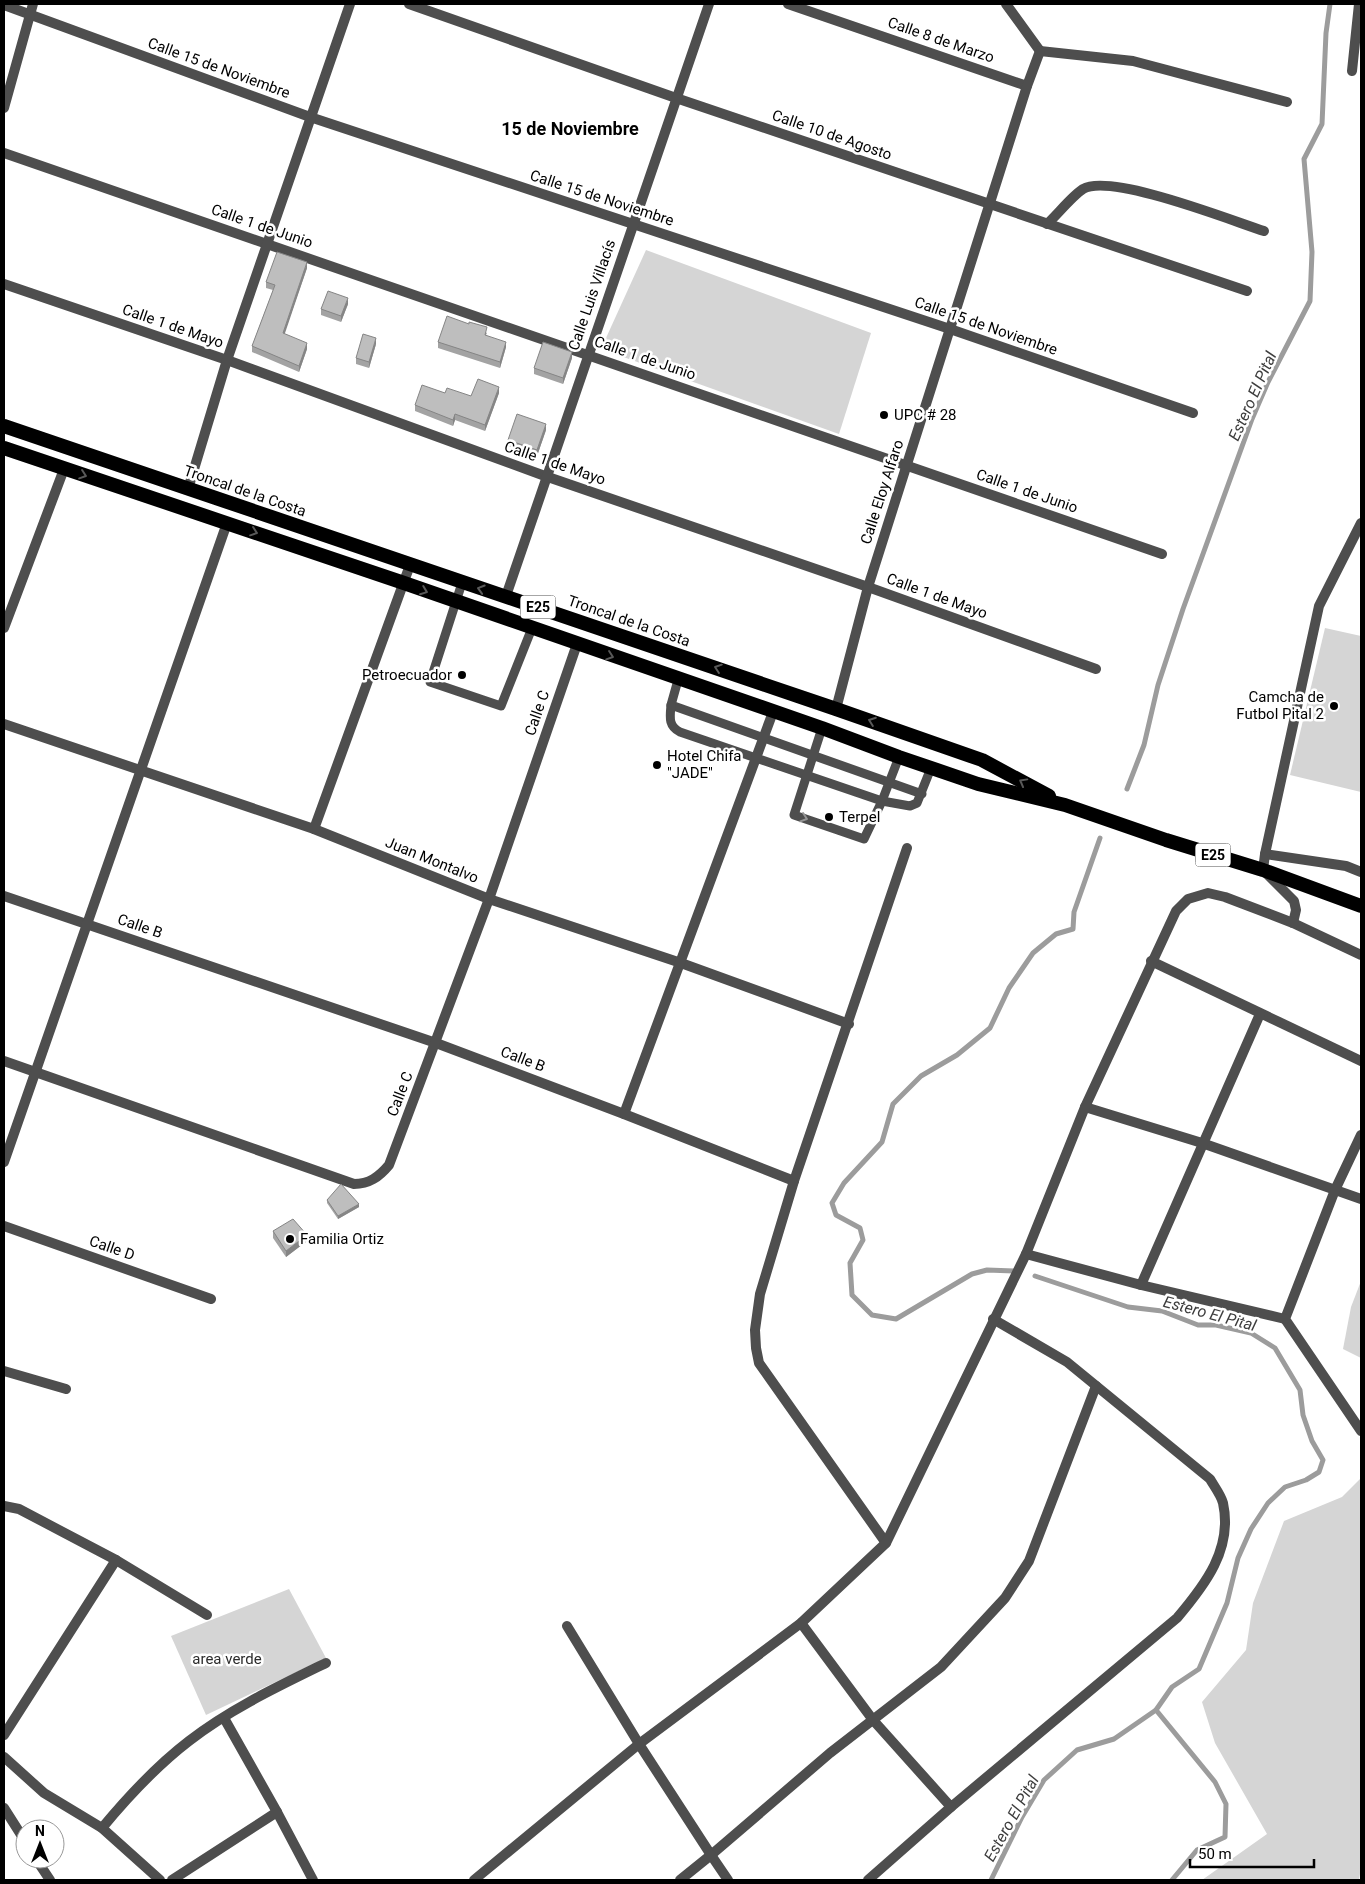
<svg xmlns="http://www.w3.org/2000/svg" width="1365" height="1884" font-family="Roboto,sans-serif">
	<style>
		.green { fill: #d5d5d5 }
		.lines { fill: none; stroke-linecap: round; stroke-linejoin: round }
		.stream { stroke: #9c9c9c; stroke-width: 5 }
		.service { stroke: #4e4e4e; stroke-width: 9 }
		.minor { stroke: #4e4e4e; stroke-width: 10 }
		.tertiary { stroke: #4e4e4e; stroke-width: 10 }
		.trunk { stroke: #000; stroke-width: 14 }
		.wall { fill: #a3a3a3 }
		.shaded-wall { fill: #858585 }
		.building { fill: #bebebe; stroke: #858585 }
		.oneway { stroke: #595959 }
		.oneway2 { stroke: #959595 }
		.poi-dot { fill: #000; stroke: #fff; stroke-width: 2 }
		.labels { text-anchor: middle; stroke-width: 5; stroke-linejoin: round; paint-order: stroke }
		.shield { fill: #fff; stroke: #4c4c4c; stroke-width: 1 }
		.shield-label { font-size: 14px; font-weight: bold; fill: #000 }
		.street-label { font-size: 15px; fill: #000; stroke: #fff }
		.poi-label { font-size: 15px; fill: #000; stroke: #fff; text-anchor: start }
		.park-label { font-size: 15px; fill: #2c2c2c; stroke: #fff }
		.water-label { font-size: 16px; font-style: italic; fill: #3d3d3d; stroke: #fff }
		.quarter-label { font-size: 18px; font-weight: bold; fill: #000; stroke: #fff }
	</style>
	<rect width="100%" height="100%" fill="#fff"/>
	<g class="green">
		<path d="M 646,250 L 871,333 L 839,434 L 601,349 Z"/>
		<path d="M 1325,628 L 1361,636 L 1361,792 L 1290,775 Z"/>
		<path d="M 1361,1281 L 1361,1358 L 1343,1349 L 1351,1307 Z"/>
		<path d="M 1361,1478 L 1361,1868 L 1359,1880 L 1202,1880 L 1267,1834 L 1215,1743 L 1202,1702 L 1246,1650 L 1253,1603 L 1284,1521 L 1342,1497 Z"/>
		<path d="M 289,1589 L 326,1658 L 206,1715 L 171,1636 Z"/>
	</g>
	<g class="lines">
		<g class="stream">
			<path d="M 1127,789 L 1144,745 L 1158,685 L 1183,609 L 1252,419 L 1268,382 L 1310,301 L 1312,252 L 1304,159 L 1322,124 L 1326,33 L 1330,4"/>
			<path d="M 1014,1271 L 987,1270 L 972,1274 L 896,1319 L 872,1315 L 852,1295 L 850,1263 L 863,1240 L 860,1228 L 836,1215 L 832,1203 L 844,1183 L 882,1142 L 893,1104 L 921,1076 L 957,1055 L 990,1028 L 1009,988 L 1033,953 L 1056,934 L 1073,929 L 1074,912 L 1100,838"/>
			<path d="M 1035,1276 L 1128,1307 L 1162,1311 L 1198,1325 L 1216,1325 L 1251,1333 L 1275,1348 L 1300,1390 L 1303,1415 L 1312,1441 L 1323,1460 L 1319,1472 L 1306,1480 L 1285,1487 L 1268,1503 L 1251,1529 L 1238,1558 L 1227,1603 L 1199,1669 L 1172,1687 L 1156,1710 L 1215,1782 L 1226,1804 L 1225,1837 L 1197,1850 L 1172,1880"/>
			<path d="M 991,1880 L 1022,1817 L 1044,1780 L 1077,1750 L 1114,1739 L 1156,1710"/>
		</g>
		<g class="service">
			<path d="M 462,583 L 430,682 L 501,706 L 532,628"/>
			<path d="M 678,680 L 671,705 L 922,794"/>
			<path d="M 671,705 C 670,717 668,726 680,732 L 882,801 L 910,806 L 917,803 L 931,768"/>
			<path d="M 822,728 L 794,815 L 864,839 L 882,801 L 899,757"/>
		</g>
		<g class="minor">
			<path d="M 409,4 L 676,98 L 1247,291"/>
			<path d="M 788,4 L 1027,86"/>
			<path d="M 1006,4 L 1040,51"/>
			<path d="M 4,5 L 310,117 L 950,329 L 1193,413"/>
			<path d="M 1040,51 L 1133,61 L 1287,102"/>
			<path d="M 1352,71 L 1359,4"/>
			<path d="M 4,108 L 33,4"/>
			<path d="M 4,153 L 1162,554"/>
			<path d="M 1047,224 C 1057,215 1072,196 1083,189 C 1111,173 1230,220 1264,231"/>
			<path d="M 4,284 L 227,360 L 545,476 L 868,587 L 1096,669"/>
			<path d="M 188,489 L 227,360 L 350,4"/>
			<path d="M 4,628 L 64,469"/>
			<path d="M 836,709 L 868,587 L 1027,86 L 1040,51"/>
			<path d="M 4,724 L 314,829 L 489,899 L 681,963 L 849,1024"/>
			<path d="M 314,829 L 410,565"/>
			<path d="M 1265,854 L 1346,866 L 1361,872"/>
			<path d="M 4,896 L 436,1043 L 624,1114 L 773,712"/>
			<path d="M 1293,923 L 1296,910 L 1294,901 L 1263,870 L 1265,854 L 1319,606 L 1361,523"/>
			<path d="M 1151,961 L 1361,1061"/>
			<path d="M 4,1061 L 354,1184 C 369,1184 379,1177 389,1165 L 489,899 L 577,644"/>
			<path d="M 1085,1107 L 1202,1143 L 1361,1199"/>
			<path d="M 624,1114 L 794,1181"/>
			<path d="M 1361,1135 L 1335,1190 L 1285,1319 L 1361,1431"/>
			<path d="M 4,1226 L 211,1299"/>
			<path d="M 1026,1254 L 1141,1285 L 1260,1014"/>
			<path d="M 1141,1285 L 1285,1319"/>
			<path d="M 4,1371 L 66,1389"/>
			<path d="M 4,1506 L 19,1509 L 116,1560 L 207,1615"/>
			<path d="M 886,1543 L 759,1363 L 756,1348 L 755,1330 L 760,1294 L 794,1181 L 907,848"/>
			<path d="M 801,1623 L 873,1720 L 951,1807 L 1177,1618 C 1205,1585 1233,1549 1223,1503 C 1221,1495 1214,1486 1210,1479 L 1067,1362 L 993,1319"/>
			<path d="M 567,1626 L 639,1744 L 711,1855 L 830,1753 L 941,1667 L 1005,1598 L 1029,1561 L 1096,1386"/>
			<path d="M 224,1718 L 277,1812"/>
			<path d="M 4,1735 L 116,1560"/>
			<path d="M 4,1757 L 44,1793 L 102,1828 L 160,1880"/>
			<path d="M 4,1808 L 25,1841"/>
			<path d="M 102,1828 C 126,1799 159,1764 189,1741 C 230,1709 279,1686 326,1663"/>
			<path d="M 36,1859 L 50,1880"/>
			<path d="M 172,1880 L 277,1812 L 313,1880"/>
			<path d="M 474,1880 L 639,1744 L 801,1623 L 886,1543 L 1026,1254 L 1085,1107 L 1176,911 L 1188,899 L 1208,893 L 1225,897 L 1293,923 L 1361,955"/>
			<path d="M 680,1880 L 711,1855 L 728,1880"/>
			<path d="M 868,1880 L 951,1807"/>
		</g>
		<g class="tertiary">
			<path d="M 506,596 L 709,4"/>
			<path d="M 4,1162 L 227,523"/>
		</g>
		<g class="trunk">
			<path d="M 4,426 L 836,709 L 982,760 L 1049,796"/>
			<path d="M 4,448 L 404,583 L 822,728 L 899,757 L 978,784 L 1065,805 L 1166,840 L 1263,870 L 1361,906"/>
		</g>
	</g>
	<g class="wall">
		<path d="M 307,268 L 284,334 L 307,349 L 299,372 L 252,352 L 252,346 L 273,290 L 266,288 L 266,282 Z"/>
		<path d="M 348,304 L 341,322 L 321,315 L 321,309 Z"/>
		<path d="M 469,324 L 487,333 L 486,335 L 506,347 L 500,368 L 438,348 L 438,342 Z"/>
		<path d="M 376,344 L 369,368 L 356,364 L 356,358 Z"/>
		<path d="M 572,358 L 563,384 L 534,374 L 534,368 Z"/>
		<path d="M 445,393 L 471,396 L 499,393 L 485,431 L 455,420 L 453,426 L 415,411 L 415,405 Z"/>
		<path d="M 546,430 L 537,456 L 508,446 L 508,440 Z"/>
		<path d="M 327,1200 L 359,1207 L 338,1219 L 327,1203 Z"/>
		<path d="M 273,1231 L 307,1241 L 286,1257 L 273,1238 Z"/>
	</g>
	<g class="shaded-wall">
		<path d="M 307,262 L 307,268 L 283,339 L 283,333 Z"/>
		<path d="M 348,298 L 348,304 L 341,322 L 341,316 Z"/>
		<path d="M 376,338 L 376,344 L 369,368 L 369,362 Z"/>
		<path d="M 506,342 L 506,347 L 500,368 L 500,362 Z"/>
		<path d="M 307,343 L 307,349 L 299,372 L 299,366 Z"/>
		<path d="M 572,352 L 572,358 L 563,384 L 563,378 Z"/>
		<path d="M 499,387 L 499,393 L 485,431 L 485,425 Z"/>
		<path d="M 455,414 L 455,420 L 453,426 L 453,420 Z"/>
		<path d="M 546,424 L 546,430 L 537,456 L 537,450 Z"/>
		<path d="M 359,1204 L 359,1207 L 338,1219 L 338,1216 Z"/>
		<path d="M 307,1235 L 307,1241 L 286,1257 L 286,1251 Z"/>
	</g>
	<g class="building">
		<path d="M 277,252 L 307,262 L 283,333 L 307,343 L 299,366 L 252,346 L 275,285 L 266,282 Z"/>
		<path d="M 328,291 L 348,298 L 341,316 L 321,309 Z"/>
		<path d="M 447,316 L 469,324 L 469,322 L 487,327 L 485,335 L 506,342 L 500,362 L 438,342 Z"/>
		<path d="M 363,334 L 376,338 L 369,362 L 356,358 Z"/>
		<path d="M 543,342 L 572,352 L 563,378 L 534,368 Z"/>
		<path d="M 478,379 L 499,387 L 485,425 L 455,414 L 453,420 L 415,405 L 422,385 L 445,393 L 447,388 L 471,396 Z"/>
		<path d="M 517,414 L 546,424 L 537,450 L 508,440 Z"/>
		<path d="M 341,1184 L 359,1204 L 338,1216 L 327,1200 Z"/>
		<path d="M 293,1219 L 307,1235 L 286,1251 L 273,1231 Z"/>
	</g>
	<defs><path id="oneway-chevron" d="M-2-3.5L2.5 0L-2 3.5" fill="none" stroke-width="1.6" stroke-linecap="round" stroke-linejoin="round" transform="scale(1.25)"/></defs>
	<g class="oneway">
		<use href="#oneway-chevron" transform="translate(83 475) rotate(19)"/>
		<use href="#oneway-chevron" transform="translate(254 532) rotate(19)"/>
		<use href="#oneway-chevron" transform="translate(481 589) rotate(-163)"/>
		<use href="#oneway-chevron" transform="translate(424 591) rotate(21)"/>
		<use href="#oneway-chevron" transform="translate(610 656) rotate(19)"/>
		<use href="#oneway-chevron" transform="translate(718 668) rotate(-161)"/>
		<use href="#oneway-chevron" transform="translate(872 721) rotate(-160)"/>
		<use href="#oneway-chevron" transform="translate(1023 782) rotate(-151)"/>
	</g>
	<use class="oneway2" href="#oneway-chevron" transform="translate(804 818) rotate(19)"/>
	<g class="poi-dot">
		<circle cx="884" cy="415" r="5"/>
		<circle cx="462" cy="675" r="5"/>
		<circle cx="1334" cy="706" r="5"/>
		<circle cx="657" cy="765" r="5"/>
		<circle cx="829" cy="817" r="5"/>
		<circle cx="290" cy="1239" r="5"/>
	</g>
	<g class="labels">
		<g class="shield">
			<rect x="520.5" y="595.5" width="35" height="23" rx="4"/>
			<rect x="1195.5" y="843.5" width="35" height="23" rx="4"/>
		</g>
		<g class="shield-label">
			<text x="538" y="612">E25</text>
			<text x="1213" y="860">E25</text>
		</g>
		<g class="street-label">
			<text transform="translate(941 40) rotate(19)" y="5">Calle 8 de Marzo</text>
			<text transform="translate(219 68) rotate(20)" y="5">Calle 15 de Noviembre</text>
			<text transform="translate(832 135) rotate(19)" y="5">Calle 10 de Agosto</text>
			<text transform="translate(602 198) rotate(18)" y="5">Calle 15 de Noviembre</text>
			<text transform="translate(262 226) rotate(19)" y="5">Calle 1 de Junio</text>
			<text transform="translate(592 295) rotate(-71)" y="5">Calle Luis Villacís</text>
			<text transform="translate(173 326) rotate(19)" y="5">Calle 1 de Mayo</text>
			<text transform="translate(986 326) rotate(19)" y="5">Calle 15 de Noviembre</text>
			<text transform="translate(645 358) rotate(19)" y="5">Calle 1 de Junio</text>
			<text transform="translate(555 463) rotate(19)" y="5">Calle 1 de Mayo</text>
			<text transform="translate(245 491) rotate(19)" y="5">Troncal de la Costa</text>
			<text transform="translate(1027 491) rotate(19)" y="5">Calle 1 de Junio</text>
			<text transform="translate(882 492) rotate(-72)" y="5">Calle Eloy Alfaro</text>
			<text transform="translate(937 596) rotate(20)" y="5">Calle 1 de Mayo</text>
			<text transform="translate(629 621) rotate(19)" y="5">Troncal de la Costa</text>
			<text transform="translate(537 713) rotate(-71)" y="5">Calle C</text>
			<text transform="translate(432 860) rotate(22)" y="5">Juan Montalvo</text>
			<text transform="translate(140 926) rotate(19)" y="5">Calle B</text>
			<text transform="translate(523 1059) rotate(21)" y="5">Calle B</text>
			<text transform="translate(400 1094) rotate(-69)" y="5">Calle C</text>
			<text transform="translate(112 1248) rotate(19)" y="5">Calle D</text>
		</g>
		<g class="poi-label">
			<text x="894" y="420">UPC # 28</text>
			<text x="452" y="680" text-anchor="end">Petroecuador</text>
			<text x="1324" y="702" text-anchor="end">Camcha de<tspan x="1324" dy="17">Futbol Pital 2</tspan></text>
			<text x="667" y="761">Hotel Chifa<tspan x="667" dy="17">"JADE"</tspan></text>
			<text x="839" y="822">Terpel</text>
			<text x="300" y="1244">Familia Ortiz</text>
		</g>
		<g class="park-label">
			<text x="227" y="1664">area verde</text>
		</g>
		<g class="water-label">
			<text transform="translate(1252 396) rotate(-66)" y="6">Estero El Pital</text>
			<text transform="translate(1210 1313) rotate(15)" y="6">Estero El Pital</text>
			<text transform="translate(1011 1818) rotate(-61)" y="6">Estero El Pital</text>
		</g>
		<g class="quarter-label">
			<text x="570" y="135">15 de Noviembre</text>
		</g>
	</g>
	<rect width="1365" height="1884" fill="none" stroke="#000000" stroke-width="10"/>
	<g transform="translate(40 1844)"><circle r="24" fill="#ffffff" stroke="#999999"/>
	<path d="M0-4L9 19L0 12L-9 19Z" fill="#000000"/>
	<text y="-8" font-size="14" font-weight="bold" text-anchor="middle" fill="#000000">N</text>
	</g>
	<path d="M1190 1859v8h124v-8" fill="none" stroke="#000000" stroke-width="2.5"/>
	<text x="1198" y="1859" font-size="15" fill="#000000" stroke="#ffffff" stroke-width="4" paint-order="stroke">50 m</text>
</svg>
